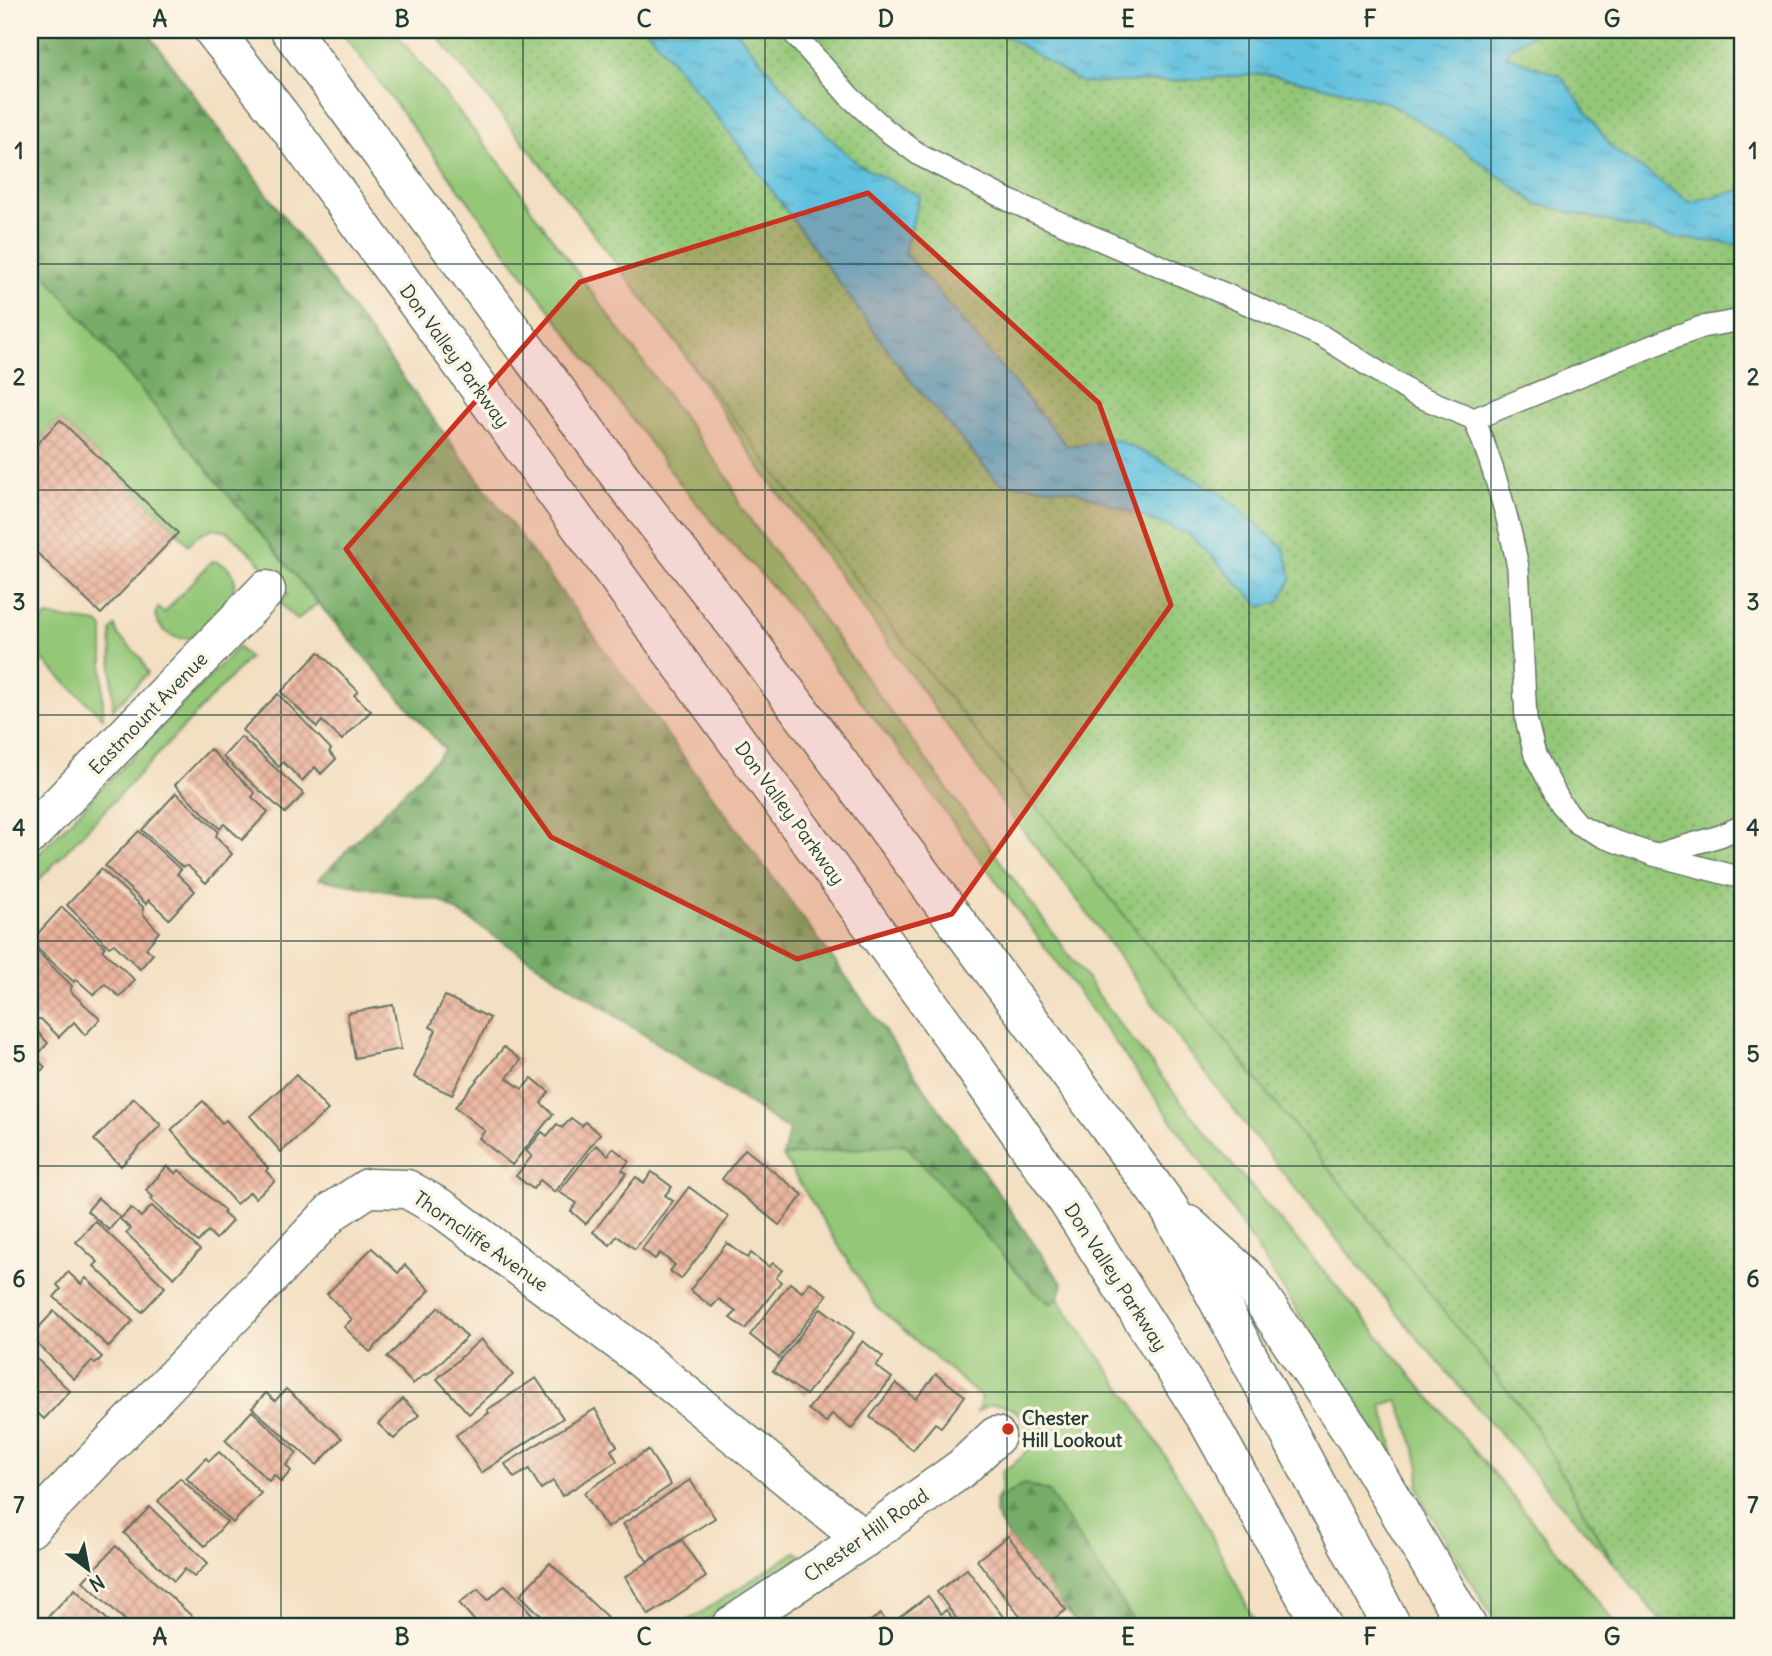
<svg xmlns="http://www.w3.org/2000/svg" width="1772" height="1656" font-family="Delius,sans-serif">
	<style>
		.grass { fill: #94c778; stroke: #5a8256; stroke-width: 2 }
		.forest { fill: url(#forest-firs); stroke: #4b744e; stroke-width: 2 }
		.park { fill: url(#park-dots); stroke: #5a8256; stroke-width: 2 }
		.water { fill: url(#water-ripples); stroke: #407f8a; stroke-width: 2 }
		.building { fill: url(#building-cross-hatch) }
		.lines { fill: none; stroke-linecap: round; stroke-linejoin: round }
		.lane-casing { stroke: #697666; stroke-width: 24 }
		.street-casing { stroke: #697666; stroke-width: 41 }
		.highway-casing { stroke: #697666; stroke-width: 41 }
		.lane { stroke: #fff; stroke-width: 21 }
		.street { stroke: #fff; stroke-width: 38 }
		.highway { stroke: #fff; stroke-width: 38 }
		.marked { fill: #c8321e; fill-opacity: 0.2; stroke: #c8321e; stroke-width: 5; stroke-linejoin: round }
		.grid { fill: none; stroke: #1f3d34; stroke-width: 2; stroke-opacity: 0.55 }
		.poi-dot { fill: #c8321e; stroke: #fcf5e5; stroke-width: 2.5 }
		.labels { text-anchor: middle; stroke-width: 7; stroke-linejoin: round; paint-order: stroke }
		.street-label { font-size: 19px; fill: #1f3d34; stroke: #fcf5e5 }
		.poi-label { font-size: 19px; font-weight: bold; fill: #1f3d34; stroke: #fcf5e5; text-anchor: start }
		.neatline { fill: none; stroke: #1f3d34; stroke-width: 2.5 }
		.grid-label { font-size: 23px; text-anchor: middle; font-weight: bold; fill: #1f3d34 }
	</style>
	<defs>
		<pattern id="forest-firs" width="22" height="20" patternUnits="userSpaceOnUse" patternTransform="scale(1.75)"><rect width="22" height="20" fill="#77ac68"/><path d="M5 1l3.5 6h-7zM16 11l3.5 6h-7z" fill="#618d56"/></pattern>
		<pattern id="park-dots" width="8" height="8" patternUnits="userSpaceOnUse" patternTransform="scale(1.75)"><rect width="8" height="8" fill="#94c778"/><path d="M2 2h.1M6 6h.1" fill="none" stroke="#78a363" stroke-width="1.8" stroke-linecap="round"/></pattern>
		<pattern id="water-ripples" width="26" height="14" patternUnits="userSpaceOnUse" patternTransform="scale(1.75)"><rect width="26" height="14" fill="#61c1df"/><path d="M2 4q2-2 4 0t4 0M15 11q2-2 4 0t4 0" fill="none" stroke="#4f9eb6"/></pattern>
		<pattern id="building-cross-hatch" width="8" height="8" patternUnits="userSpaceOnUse" patternTransform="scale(1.75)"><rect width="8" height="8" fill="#ebb39d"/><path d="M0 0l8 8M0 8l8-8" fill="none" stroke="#be9381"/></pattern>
	</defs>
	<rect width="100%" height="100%" fill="#fcf5e5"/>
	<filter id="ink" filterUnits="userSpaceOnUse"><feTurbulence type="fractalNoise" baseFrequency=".0143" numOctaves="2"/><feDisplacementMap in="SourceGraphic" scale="14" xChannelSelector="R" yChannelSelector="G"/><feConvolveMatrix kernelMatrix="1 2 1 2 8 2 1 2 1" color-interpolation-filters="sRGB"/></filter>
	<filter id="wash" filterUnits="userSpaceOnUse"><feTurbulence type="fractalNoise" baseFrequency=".00686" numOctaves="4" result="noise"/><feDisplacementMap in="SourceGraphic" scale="28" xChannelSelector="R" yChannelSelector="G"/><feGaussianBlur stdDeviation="1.57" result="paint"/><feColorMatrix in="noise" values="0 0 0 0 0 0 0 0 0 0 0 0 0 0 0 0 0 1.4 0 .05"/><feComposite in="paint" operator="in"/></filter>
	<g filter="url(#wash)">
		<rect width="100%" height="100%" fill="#f3dfc2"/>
		<g class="grass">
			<path d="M 340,30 L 393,30 L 515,182 L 531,209 L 730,481 L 740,506 L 1116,1019 L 1217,1147 L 1339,1289 L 1493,1473 L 1618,1626 L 1498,1626 L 1426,1507 L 1418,1488 L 1420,1467 L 1407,1422 L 1397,1400 L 1382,1405 L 1392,1442 L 1393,1460 L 1200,1160 L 1105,1028 L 928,789 L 782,598 L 758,571 L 719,530 L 679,482 Z"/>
			<path d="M 30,256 L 318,603 L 297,620 L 280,603 L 288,594 L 255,557 L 228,532 L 213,528 L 196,537 L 189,545 L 178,533 L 60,420 L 30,451 Z"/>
			<path d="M 675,341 L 895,631 L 1530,1418 L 1613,1562 L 1542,1483 L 1405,1323 L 1287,1178 L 1179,1039 L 1082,906 L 1010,814 L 861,605 L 759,467 Z"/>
			<path d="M 212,561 C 220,562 225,564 231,571 C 247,593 207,624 192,638 C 173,640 160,633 155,614 L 158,608 L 164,613 Z"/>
			<path d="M 47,616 L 98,623 L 103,628 L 103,718 L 30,648 L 30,633 Z"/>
			<path d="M 115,626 L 118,635 L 141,658 L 148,673 L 113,709 L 111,631 Z"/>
			<path d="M 238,647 L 249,658 L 36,883 L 30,876 L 30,863 Z"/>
			<path d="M 905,1144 L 1035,1292 L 1050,1303 L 1058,1299 L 1133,1404 L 1202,1516 L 1257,1626 L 1137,1626 L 1048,1491 L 1024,1484 L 996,1500 L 1001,1491 L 1002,1471 C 1010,1466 1018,1462 1024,1454 C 1041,1430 1014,1397 987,1406 C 983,1408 980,1410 977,1412 L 982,1398 L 876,1306 L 783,1156 Z"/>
			<path d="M 796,1552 L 801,1555 L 790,1567 L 699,1626 L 680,1626 Z"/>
		</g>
		<g class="forest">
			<path d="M 30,30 L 145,30 L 148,33 L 845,975 L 1063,1285 L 1058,1299 L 1050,1304 L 1035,1292 L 905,1144 L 783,1156 L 789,1130 L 441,901 L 319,879 L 445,750 L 318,603 L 30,256 Z"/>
			<path d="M 1024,1484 L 1048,1491 L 1137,1626 L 1078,1626 L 1008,1536 L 995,1514 L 996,1500 Z"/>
		</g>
		<path class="park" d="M 432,30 L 1742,30 L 1742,1626 L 1665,1626 L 1613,1562 L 1530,1418 L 895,631 L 533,154 Z"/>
		<g class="water">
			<path d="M 647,30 L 736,30 L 805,114 L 859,165 L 920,196 L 904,252 L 1067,446 L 1117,440 L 1162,461 L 1221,493 L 1284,548 L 1292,578 L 1279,602 L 1261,607 L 1189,534 L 1073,490 L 999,483 L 910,380 L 729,132 Z"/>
			<path d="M 996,30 L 1539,30 L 1509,49 L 1507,56 L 1561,76 L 1613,149 L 1690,202 L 1742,190 L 1742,245 L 1678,238 L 1537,204 L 1461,148 L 1391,104 L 1341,90 L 1265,74 L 1172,81 L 1082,83 Z"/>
		</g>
		<g id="blocks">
			<g class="building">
				<path d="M 60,420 L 178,533 L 101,614 L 30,546 L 30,451 Z"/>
				<path d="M 319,652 L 358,691 L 354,695 L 371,711 L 342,740 L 322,721 L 317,727 L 281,692 Z"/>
				<path d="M 278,694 L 331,749 L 329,752 L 336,759 L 321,774 L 315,767 L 302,781 L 283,762 L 279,767 L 242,730 Z"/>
				<path d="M 241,737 L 304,794 L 285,813 L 223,757 Z"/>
				<path d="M 210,749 L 255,793 L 252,797 L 268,812 L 242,840 L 224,824 L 220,829 L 175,785 Z"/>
				<path d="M 176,793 L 218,831 L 216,836 L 232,854 L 206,883 L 188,866 L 182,867 L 142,830 Z"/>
				<path d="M 139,831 L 181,870 L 177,874 L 195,891 L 169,919 L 149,900 L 146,904 L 105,866 Z"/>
				<path d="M 101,869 L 143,907 L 143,914 L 159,932 L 146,948 L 153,954 L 140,969 L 114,944 L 109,947 L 67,905 Z"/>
				<path d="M 62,907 L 105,947 L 102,950 L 135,980 L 120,997 L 105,984 L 94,995 L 76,979 L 74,982 L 30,942 Z"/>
				<path d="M 38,952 L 72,986 L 70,991 L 100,1019 L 85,1035 L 74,1022 L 59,1037 L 41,1019 L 36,1019 L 30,1014 L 30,960 Z"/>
				<path d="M 445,996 L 490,1018 L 452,1095 L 414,1077 L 436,1030 L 430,1027 Z"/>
				<path d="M 393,1005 L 401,1049 L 355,1058 L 347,1013 Z"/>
				<path d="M 30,1019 L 34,1023 L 32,1026 L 48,1043 L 35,1058 L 45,1067 L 30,1081 Z"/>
				<path d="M 504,1047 L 521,1060 L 507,1078 L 522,1089 L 532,1078 L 549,1092 L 541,1103 L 553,1114 L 512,1165 L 479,1138 L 485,1131 L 455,1107 Z"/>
				<path d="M 296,1075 L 328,1110 L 281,1152 L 250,1116 Z"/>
				<path d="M 134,1098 L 161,1125 L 121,1166 L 94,1140 Z"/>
				<path d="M 203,1101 L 222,1123 L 226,1120 L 268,1168 L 266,1171 L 275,1181 L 255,1198 L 250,1192 L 236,1204 L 171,1130 Z"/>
				<path d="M 571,1118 L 582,1126 L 585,1122 L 600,1134 L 555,1192 L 540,1180 L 533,1189 L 516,1176 L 532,1156 L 526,1151 L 542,1132 L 547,1136 L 557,1124 L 562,1128 Z"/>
				<path d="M 596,1145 L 608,1155 L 613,1148 L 629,1161 L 622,1170 L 627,1173 L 586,1224 L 571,1211 L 577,1203 L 559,1192 Z"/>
				<path d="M 745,1149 L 803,1195 L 779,1225 L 722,1179 Z"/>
				<path d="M 167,1166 L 176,1174 L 179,1170 L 225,1211 L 223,1213 L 232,1221 L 216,1239 L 208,1231 L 198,1242 L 150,1199 L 153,1197 L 146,1190 Z"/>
				<path d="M 652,1172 L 672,1187 L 665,1195 L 673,1201 L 635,1249 L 617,1236 L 610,1245 L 593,1232 L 636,1177 L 644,1183 Z"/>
				<path d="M 689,1187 L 729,1217 L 681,1279 L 670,1271 L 675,1265 L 660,1253 L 655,1259 L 642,1249 Z"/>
				<path d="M 98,1198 L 120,1217 L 109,1230 L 87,1211 Z"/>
				<path d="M 152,1206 L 200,1250 L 174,1278 L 126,1233 L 131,1229 L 120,1219 L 131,1208 L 141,1217 Z"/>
				<path d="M 95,1221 L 165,1287 L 142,1312 L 94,1266 L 98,1262 L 76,1242 Z"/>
				<path d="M 727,1243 L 748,1258 L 751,1253 L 769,1267 L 773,1263 L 782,1270 L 776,1278 L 781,1282 L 745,1329 L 730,1318 L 736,1312 L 719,1299 L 712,1307 L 690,1290 Z"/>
				<path d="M 372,1248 L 398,1273 L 405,1265 L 430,1290 L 370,1352 L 344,1327 L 352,1319 L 327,1294 Z"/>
				<path d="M 68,1272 L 81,1284 L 86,1278 L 133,1321 L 109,1347 L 54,1297 L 61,1289 L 57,1285 Z"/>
				<path d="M 810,1282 L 827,1295 L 779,1358 L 750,1335 L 790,1283 L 802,1292 Z"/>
				<path d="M 439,1307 L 467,1337 L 427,1375 L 425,1374 L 413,1384 L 387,1357 Z"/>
				<path d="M 821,1308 L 854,1333 L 806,1395 L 773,1371 Z"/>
				<path d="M 54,1311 L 102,1357 L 95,1364 L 92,1361 L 74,1379 L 30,1337 Z"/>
				<path d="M 481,1339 L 513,1375 L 469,1414 L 437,1379 Z"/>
				<path d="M 863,1341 L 883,1357 L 876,1366 L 892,1378 L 851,1429 L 832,1414 L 826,1423 L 808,1409 Z"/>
				<path d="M 30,1352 L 70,1391 L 44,1419 L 30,1406 Z"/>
				<path d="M 936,1374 L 965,1396 L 941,1427 L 935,1423 L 913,1450 L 870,1417 L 896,1383 L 916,1399 Z"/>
				<path d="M 536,1378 L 563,1418 L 481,1473 L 456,1435 L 489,1413 L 487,1410 Z"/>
				<path d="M 286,1389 L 342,1438 L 317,1465 L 252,1408 L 266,1393 L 275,1401 Z"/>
				<path d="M 403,1399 L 419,1415 L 394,1439 L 378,1424 Z"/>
				<path d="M 595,1409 L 617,1446 L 611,1450 L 617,1461 L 562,1496 L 553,1481 L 541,1489 L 529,1469 L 514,1478 L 505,1464 Z"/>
				<path d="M 252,1411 L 297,1453 L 286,1465 L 291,1471 L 281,1482 L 274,1475 L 269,1481 L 225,1440 Z"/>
				<path d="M 648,1450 L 671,1485 L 607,1528 L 584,1493 Z"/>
				<path d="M 219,1452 L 261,1493 L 233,1523 L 186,1478 L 206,1458 L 209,1461 Z"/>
				<path d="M 180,1478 L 227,1522 L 205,1546 L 158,1501 Z"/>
				<path d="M 690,1480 L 715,1518 L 647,1561 L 623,1524 Z"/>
				<path d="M 150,1507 L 208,1563 L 194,1577 L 185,1569 L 174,1581 L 124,1533 Z"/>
				<path d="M 1008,1536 L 1066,1610 L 1044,1626 L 1028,1626 L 977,1560 Z"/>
				<path d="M 682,1540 L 706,1577 L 649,1615 L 625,1577 Z"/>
				<path d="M 116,1546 L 196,1620 L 191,1626 L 131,1626 L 83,1581 Z"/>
				<path d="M 550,1563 L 607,1617 L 598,1626 L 552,1626 L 520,1595 Z"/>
				<path d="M 967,1569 L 1010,1626 L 962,1626 L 937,1592 Z"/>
				<path d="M 505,1585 L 520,1600 L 542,1626 L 479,1626 L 459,1603 L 478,1589 L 488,1600 Z"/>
				<path d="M 75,1589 L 114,1626 L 42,1626 L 40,1625 Z"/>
				<path d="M 928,1596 L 941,1614 L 946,1610 L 958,1626 L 905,1626 L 899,1618 Z"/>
				<path d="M 881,1614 L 889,1626 L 863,1626 Z"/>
			</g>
		</g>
	</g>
	<g filter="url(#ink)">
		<use href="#blocks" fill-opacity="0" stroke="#697666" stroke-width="2"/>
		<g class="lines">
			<g class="lane-casing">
				<g id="lane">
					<path d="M 791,30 L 849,96 L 886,130 L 921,156 L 1010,201 L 1322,336 L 1413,394 L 1474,419 L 1674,337 L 1702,327 L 1742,320"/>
					<path d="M 1474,419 C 1494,467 1508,516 1518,567 L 1526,719 L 1535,755 L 1561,804 L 1578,824 L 1603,837 L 1654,855 L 1742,878"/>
					<path d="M 1655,855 L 1720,836 L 1742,826"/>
				</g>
			</g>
			<g class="street-casing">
				<g id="street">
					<path d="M 30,835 L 266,590"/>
					<path d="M 30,1528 L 333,1211 L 368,1188 L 407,1189 L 444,1210 L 632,1351 L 863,1539"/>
					<path d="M 731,1626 L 863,1539 L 962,1468 L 996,1436"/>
				</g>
			</g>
			<g class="highway-casing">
				<g id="highway">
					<path d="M 213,30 L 280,115 L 954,1038 L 1068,1202 L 1208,1421 L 1322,1626"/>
					<path d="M 290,30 L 627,486 L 744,635 L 1169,1208 L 1392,1626"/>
					<path d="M 1188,1225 L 1249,1280 L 1355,1437 L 1467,1626"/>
				</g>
			</g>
			<use href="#lane" class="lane"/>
			<use href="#street" class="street"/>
			<use href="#highway" class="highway"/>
		</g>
	</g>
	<path class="marked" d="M 868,193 L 1099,403 L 1171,605 L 952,914 L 797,959 L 551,837 L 346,549 L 580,282 Z"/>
	<path class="grid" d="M 281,30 L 281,1626M 523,30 L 523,1626M 765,30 L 765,1626M 1007,30 L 1007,1626M 1249,30 L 1249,1626M 1491,30 L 1491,1626M 30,264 L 1742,264M 30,490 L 1742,490M 30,715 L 1742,715M 30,941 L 1742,941M 30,1166 L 1742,1166M 30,1392 L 1742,1392"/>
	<circle class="poi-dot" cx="1008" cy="1429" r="7"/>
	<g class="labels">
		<g class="street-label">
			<text transform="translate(455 356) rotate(54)" y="7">Don Valley Parkway</text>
			<text transform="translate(148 713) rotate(-46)" y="7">Eastmount Avenue</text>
			<text transform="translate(790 813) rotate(54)" y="7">Don Valley Parkway</text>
			<text transform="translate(481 1241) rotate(35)" y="7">Thorncliffe Avenue</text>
			<text transform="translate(1116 1277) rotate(57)" y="7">Don Valley Parkway</text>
			<text transform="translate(866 1535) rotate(-35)" y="7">Chester Hill Road</text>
		</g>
		<g class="poi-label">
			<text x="1022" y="1425">Chester<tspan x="1022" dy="22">Hill Lookout</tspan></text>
		</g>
	</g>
	<rect width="1772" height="1656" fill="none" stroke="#fcf5e5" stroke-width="77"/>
	<g transform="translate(88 1569) rotate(148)" stroke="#fcf5e5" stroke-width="5" paint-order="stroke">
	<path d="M0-5L12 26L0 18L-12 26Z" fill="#1f3d34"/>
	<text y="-10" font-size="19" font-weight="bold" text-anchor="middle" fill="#1f3d34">N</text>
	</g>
	<rect x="38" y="38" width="1696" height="1580" class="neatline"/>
	<g class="grid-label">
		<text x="160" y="27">A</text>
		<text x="402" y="27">B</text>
		<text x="644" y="27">C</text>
		<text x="886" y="27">D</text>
		<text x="1128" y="27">E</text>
		<text x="1370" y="27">F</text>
		<text x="1612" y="27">G</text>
		<text x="19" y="159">1</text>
		<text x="1753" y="159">1</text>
		<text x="19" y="385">2</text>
		<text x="1753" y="385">2</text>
		<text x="19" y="610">3</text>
		<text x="1753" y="610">3</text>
		<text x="19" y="836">4</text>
		<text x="1753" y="836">4</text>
		<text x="19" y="1062">5</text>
		<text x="1753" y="1062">5</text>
		<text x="19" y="1287">6</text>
		<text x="1753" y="1287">6</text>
		<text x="19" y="1513">7</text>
		<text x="1753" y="1513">7</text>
		<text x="160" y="1645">A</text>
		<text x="402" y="1645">B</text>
		<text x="644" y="1645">C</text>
		<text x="886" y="1645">D</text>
		<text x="1128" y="1645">E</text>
		<text x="1370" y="1645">F</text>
		<text x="1612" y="1645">G</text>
	</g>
</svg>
